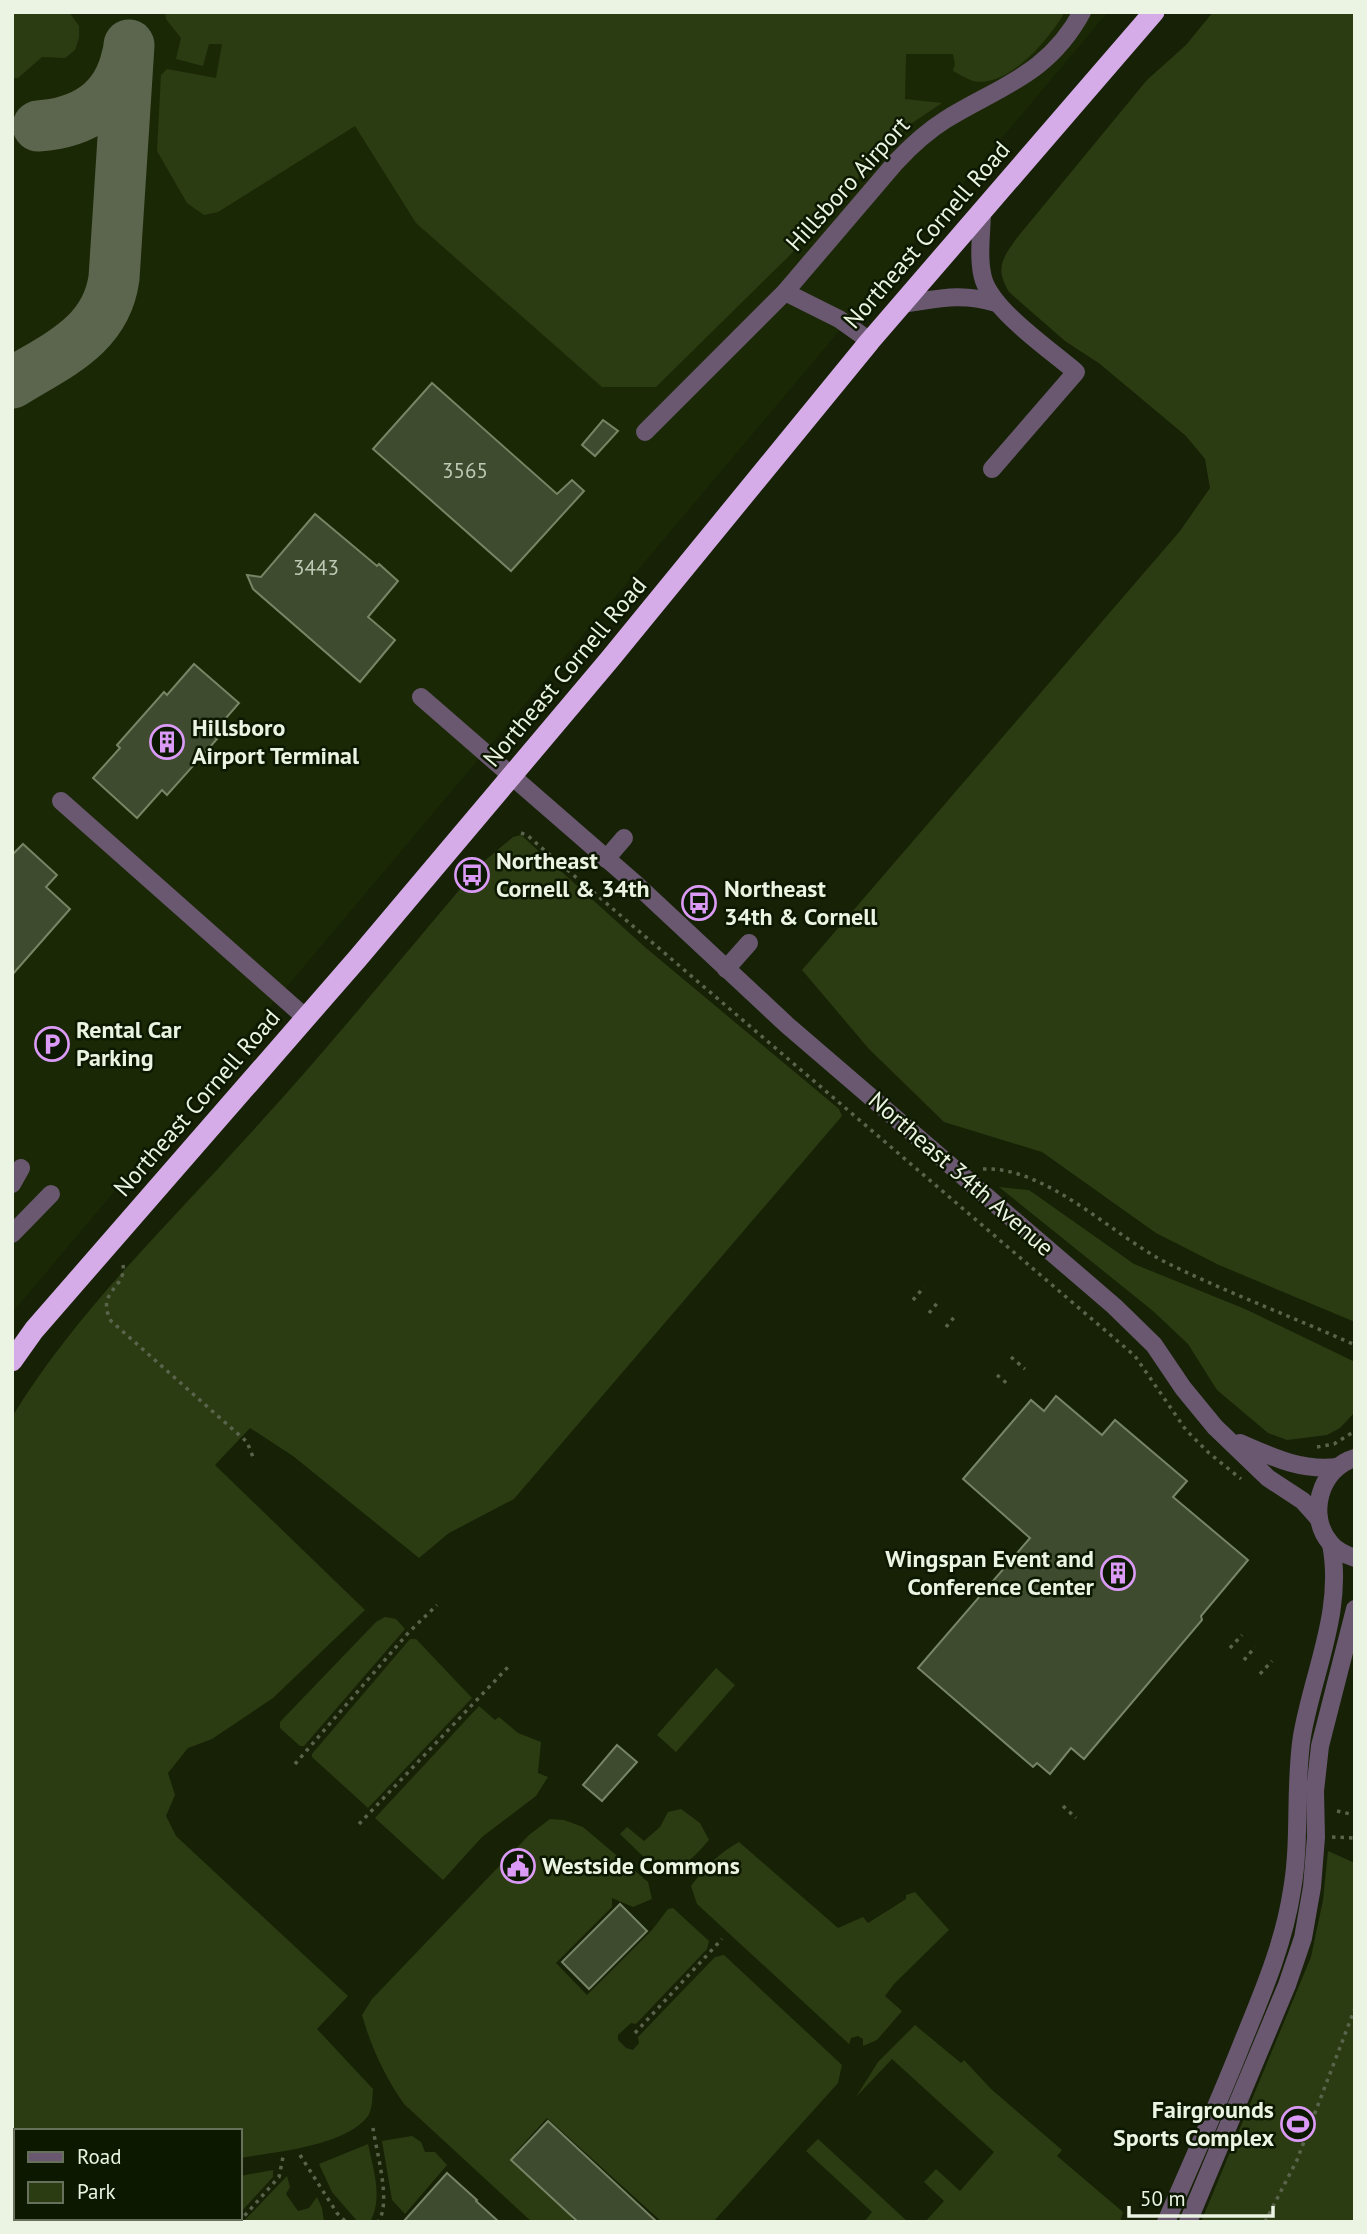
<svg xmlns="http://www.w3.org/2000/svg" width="1367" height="2234" font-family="'PT Sans',sans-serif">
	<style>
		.built { fill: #1b2805 }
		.green { fill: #2c3c12 }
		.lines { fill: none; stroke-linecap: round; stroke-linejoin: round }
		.taxiway { stroke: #5c664e; stroke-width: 51 }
		.building { fill: #3e4b2e; stroke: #778566; stroke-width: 2 }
		.path { stroke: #5a644c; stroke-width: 3.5; stroke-dasharray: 3.5 5; stroke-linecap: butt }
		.minor { stroke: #695870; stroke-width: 18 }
		.highway { stroke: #d5abe8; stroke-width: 21 }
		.labels { text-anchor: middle; stroke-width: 5; stroke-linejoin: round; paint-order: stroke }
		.number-label { font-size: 21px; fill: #c0c9b5 }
		.street-label { font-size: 24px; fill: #ebf3e2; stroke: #0d1800 }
		.poi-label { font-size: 24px; font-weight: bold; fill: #ebf3e2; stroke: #0d1800; text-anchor: start }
	</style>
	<rect width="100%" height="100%" fill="#162106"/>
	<path class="built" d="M 12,12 L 1108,12 L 12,1313 Z"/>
	<g class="green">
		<path d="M 12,12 L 69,12 L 79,26 L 79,38 L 75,50 L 65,58 L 42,57 L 18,78 L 12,78 Z"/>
		<path d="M 165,12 L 1065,12 C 1049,39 1008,89 973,81 C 967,79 959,74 953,71 L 955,64 L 953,54 L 906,54 L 905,99 L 942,103 L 912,123 L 880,153 L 790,255 L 656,387 L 602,387 L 416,223 L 355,126 L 218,212 L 204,215 L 187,203 L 157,151 L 161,75 L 167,69 L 216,78 L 222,44 L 209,44 L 203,66 L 176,59 L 181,38 L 166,19 Z"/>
		<path d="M 1213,12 L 1355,12 L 1355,1322 L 1219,1265 L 1156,1233 L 1042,1152 L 944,1122 L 869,1049 L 802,970 L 1180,531 L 1210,488 L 1205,459 L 1186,436 L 1100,364 L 1065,341 L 1009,292 C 995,269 1002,259 1016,239 L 1147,80 L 1186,45 Z"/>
		<path d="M 521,835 L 646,948 L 839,1109 L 842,1116 L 514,1499 L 449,1533 L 419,1558 L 293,1456 L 250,1428 L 215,1465 L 365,1610 L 273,1698 L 212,1739 L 188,1748 L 168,1773 L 175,1795 L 166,1816 L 176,1836 L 348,1996 L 317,2029 L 373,2089 C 372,2097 373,2108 368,2116 C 346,2146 275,2152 240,2158 L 240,2131 L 16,2131 L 16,2218 L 74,2218 L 70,2222 L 12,2222 L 12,1417 C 76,1312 166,1227 247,1137 C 328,1049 404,955 482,863 L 513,837 Z"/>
		<path d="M 999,1187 L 1029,1190 L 1134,1264 L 1245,1309 L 1355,1362 L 1354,1413 L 1340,1428 L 1327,1435 L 1287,1440 L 1268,1433 L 1217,1390 L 1188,1344 L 1153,1311 Z"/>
		<path d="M 385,1617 L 396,1619 L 405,1629 L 304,1746 L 300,1746 L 280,1728 L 280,1722 L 376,1622 Z"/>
		<path d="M 410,1639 L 416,1639 L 472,1698 L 368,1808 L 312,1757 L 312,1754 Z"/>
		<path d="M 716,1668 L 735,1685 L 676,1752 L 657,1735 Z"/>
		<path d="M 479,1706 L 495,1720 L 499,1717 L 518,1733 L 541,1742 L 538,1773 L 548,1777 L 536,1796 L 482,1837 L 443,1880 L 375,1818 Z"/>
		<path d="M 681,1809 L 700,1823 L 709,1840 C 667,1889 660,1872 620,1834 L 627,1827 L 644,1841 L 660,1827 L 668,1812 Z"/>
		<path d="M 550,1819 L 564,1820 L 583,1827 L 648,1882 L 652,1899 L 633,1907 L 612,1898 L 612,1907 L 556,1963 L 587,1995 L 652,1930 L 668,1909 L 673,1908 L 709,1941 L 707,1949 L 636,2024 L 631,2023 L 618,2035 L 618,2040 L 626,2048 L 633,2050 L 639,2043 L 638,2037 L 715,1957 L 724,1955 L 842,2065 L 838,2083 L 713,2222 L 662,2222 L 547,2118 L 515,2153 L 573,2219 L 570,2222 L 532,2222 L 404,2104 C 385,2077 371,2047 362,2015 L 372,1999 L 529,1835 Z"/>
		<path d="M 739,1842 L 838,1928 L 863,1917 L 868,1923 L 906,1899 L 906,1895 L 915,1892 L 949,1930 L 894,1984 L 885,1996 L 902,2011 L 877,2040 L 863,2046 L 863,2039 L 858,2036 L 851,2038 L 849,2044 L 697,1904 L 691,1886 C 705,1867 718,1854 739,1842 Z"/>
		<path d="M 1328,1851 L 1355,1863 L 1355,2222 L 1201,2222 L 1311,1957 L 1323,1900 Z"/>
		<path d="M 915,2025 L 961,2063 L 964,2060 L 991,2089 L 1062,2150 L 1057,2156 L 1123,2212 L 1120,2222 L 925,2222 L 944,2201 L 924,2182 L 936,2169 L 960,2191 L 994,2152 L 892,2059 L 856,2097 L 878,2062 Z"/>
		<path d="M 412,2136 L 421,2142 L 425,2152 L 435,2152 L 447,2165 L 405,2214 L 392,2200 L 382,2141 Z"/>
		<path d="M 818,2139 L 908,2222 L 864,2222 L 872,2212 L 806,2151 Z"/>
		<path d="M 368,2144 C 373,2168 383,2197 371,2220 L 358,2222 L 332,2192 L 319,2164 Z"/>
		<path d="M 273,2170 L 273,2177 L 240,2213 L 240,2176 Z"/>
		<path d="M 287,2176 L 290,2187 L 286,2194 L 298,2211 L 309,2208 L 317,2197 L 322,2208 L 324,2222 L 243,2222 Z"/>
	</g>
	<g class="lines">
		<g class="taxiway">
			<path d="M 38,126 C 82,123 117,103 127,56"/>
			<path d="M 12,383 C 57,355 106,336 114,278 L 129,45"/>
		</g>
	</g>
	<g class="building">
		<path d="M 432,383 L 557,494 L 572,480 L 584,491 L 511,571 L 373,449 Z"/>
		<path d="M 603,420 L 618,431 L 595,456 L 582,445 Z"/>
		<path d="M 315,514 L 377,566 L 379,564 L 398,581 L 368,617 L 395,640 L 360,682 L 253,589 L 247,575 L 261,577 Z"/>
		<path d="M 194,664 L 239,703 L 212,734 L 217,739 L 167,795 L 162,790 L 137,818 L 93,778 L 120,748 L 117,745 L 164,692 L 167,695 Z"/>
		<path d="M 23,844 L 57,875 L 46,887 L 70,909 L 12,975 L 12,855 Z"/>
		<path d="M 1056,1396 L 1102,1435 L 1115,1420 L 1187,1481 L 1173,1497 L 1248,1560 L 1201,1616 L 1202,1620 L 1084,1759 L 1071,1748 L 1050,1774 L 1037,1763 L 1033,1767 L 918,1668 L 1030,1538 L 963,1479 L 1031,1400 L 1044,1411 Z"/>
		<path d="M 617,1745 L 637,1762 L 602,1801 L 583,1785 Z"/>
		<path d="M 620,1904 L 647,1931 L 589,1989 L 562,1962 Z"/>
		<path d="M 548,2121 L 657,2222 L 578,2222 L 511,2160 Z"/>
		<path d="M 447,2173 L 477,2200 L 476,2201 L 499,2222 L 403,2222 Z"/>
	</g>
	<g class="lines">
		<g class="path">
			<path d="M 521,833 L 527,835 L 543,849 L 1135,1356 L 1186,1430 L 1209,1453 L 1241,1479"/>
			<path d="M 983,1169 C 1046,1166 1112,1235 1167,1263 C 1228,1293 1293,1317 1355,1345"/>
			<path d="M 123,1265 C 127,1288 95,1291 111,1321 L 247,1442 L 253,1457"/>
			<path d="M 913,1300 L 924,1287"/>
			<path d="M 929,1313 L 939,1301"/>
			<path d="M 946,1327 L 956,1315"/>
			<path d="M 1011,1357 L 1025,1369"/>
			<path d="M 997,1375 L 1010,1386"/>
			<path d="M 1317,1447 L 1334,1444 L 1355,1431"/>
			<path d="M 1230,1648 L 1242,1635"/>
			<path d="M 1244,1660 L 1255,1647"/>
			<path d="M 1260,1674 L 1272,1661"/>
			<path d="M 295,1764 L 409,1632 L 437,1605"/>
			<path d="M 1063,1806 L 1076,1818"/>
			<path d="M 1337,1811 L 1355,1815"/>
			<path d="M 359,1824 L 509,1666"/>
			<path d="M 1332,1837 L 1355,1838"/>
			<path d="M 635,2033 L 722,1939"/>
			<path d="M 373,2128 C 376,2151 392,2203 378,2222"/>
			<path d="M 300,2155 L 337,2213 L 346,2222"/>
			<path d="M 239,2222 L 279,2177 L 283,2157"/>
			<path d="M 1265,2222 L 1297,2160 L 1355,2008"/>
		</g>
		<g class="minor">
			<path d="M 982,210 C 982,232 977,260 984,281 C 995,312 1049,349 1076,372 L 992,469"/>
			<path d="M 785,292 L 839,319 L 870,341"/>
			<path d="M 902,304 C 938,299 960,292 996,303"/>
			<path d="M 645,432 L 785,292 L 896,162 C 911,146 926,132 945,120 C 1000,86 1048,75 1082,12"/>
			<path d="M 421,697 L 637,885 L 787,1025 L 1114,1306 L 1154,1345 L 1183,1388 L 1215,1427 L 1268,1478 L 1303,1501 L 1319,1519"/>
			<path d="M 61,801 L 306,1018"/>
			<path d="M 606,859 L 624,838"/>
			<path d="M 726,969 L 749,943"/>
			<path d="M 12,1184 L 21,1168"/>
			<path d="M 12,1234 L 51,1194"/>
			<path d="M 1240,1443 C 1272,1457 1301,1471 1337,1467"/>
			<path d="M 1355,1458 C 1320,1468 1306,1516 1331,1544 C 1337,1551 1346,1555 1355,1558"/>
			<path d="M 1166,2222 C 1192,2162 1219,2102 1243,2041 C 1263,1992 1284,1943 1292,1890 C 1301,1839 1294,1787 1302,1736 C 1313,1672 1344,1610 1331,1544"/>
			<path d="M 1188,2222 L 1287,1985 L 1303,1938 L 1312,1887 L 1316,1837 L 1315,1791 L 1320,1746 L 1355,1609"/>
		</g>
		<path class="highway" d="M 12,1361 L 34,1330 L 358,958 L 610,659 L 870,341 L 1154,12"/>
	</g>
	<defs>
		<g id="building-ring" transform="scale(1.75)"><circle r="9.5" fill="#0d1800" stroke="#da9af6" stroke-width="1.5"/><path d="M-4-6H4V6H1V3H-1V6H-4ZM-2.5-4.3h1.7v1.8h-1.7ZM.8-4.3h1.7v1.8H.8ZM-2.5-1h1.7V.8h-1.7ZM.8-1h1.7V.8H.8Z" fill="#da9af6"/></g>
		<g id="bus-ring" transform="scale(1.75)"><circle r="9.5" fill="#0d1800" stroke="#da9af6" stroke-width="1.5"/><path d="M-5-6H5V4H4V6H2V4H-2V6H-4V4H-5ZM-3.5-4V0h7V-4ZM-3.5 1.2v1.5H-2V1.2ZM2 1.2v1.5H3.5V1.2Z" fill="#da9af6"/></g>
		<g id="parking-ring" transform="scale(1.75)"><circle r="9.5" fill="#0d1800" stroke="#da9af6" stroke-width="1.5"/><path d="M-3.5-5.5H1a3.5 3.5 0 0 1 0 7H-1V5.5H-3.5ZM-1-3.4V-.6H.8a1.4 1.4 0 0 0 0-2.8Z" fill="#da9af6"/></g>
		<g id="civic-ring" transform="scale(1.75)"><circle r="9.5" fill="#0d1800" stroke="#da9af6" stroke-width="1.5"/><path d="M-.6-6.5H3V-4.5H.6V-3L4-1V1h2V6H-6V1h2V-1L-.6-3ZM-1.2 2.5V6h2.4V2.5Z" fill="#da9af6"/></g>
		<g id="stadium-ring" transform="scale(1.75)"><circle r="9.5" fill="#0d1800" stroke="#da9af6" stroke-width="1.5"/><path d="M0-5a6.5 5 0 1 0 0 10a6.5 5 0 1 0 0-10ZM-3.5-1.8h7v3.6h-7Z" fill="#da9af6"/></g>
	</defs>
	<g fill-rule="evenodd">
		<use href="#building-ring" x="167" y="742"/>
		<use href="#bus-ring" x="472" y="875"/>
		<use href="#bus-ring" x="699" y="903"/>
		<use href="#parking-ring" x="52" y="1044"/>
		<use href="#building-ring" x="1118" y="1573"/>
		<use href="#civic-ring" x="518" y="1866"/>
		<use href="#stadium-ring" x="1298" y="2124"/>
	</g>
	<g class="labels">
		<g class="number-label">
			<text x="465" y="478">3565</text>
			<text x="316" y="575">3443</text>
		</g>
		<g class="street-label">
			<text transform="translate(848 184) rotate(-48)" y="8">Hillsboro Airport</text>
			<text transform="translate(927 235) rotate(-49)" y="8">Northeast Cornell Road</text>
			<text transform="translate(565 672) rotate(-50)" y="8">Northeast Cornell Road</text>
			<text transform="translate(197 1103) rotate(-49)" y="8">Northeast Cornell Road</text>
			<text transform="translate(961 1174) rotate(41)" y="8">Northeast 34th Avenue</text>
		</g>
		<g class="poi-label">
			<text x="192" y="736">Hillsboro<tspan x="192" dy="28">Airport Terminal</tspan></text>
			<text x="496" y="869">Northeast<tspan x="496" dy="28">Cornell &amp; 34th</tspan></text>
			<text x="724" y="897">Northeast<tspan x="724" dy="28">34th &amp; Cornell</tspan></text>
			<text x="76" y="1038">Rental Car<tspan x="76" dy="28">Parking</tspan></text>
			<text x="1094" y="1567" text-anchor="end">Wingspan Event and<tspan x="1094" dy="28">Conference Center</tspan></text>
			<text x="542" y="1874">Westside Commons</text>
			<text x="1274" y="2118" text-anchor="end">Fairgrounds<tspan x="1274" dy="28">Sports Complex</tspan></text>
		</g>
	</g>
	<rect width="1367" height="2234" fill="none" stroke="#ebf3e2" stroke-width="28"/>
	<rect x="14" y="2129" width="228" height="91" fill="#0d1800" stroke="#66705a" stroke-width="2"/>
	<rect x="28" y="2152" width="35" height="10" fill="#695870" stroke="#66705a" stroke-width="2"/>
	<text x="77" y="2164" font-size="21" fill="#ebf3e2">Road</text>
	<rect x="28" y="2182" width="35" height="21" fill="#2c3c12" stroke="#66705a" stroke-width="2"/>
	<text x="77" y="2199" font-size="21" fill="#ebf3e2">Park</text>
	<path d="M1129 2206v10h144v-10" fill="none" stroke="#ebf3e2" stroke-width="3.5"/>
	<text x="1140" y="2206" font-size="21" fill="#ebf3e2" stroke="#0d1800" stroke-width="5" paint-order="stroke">50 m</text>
</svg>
